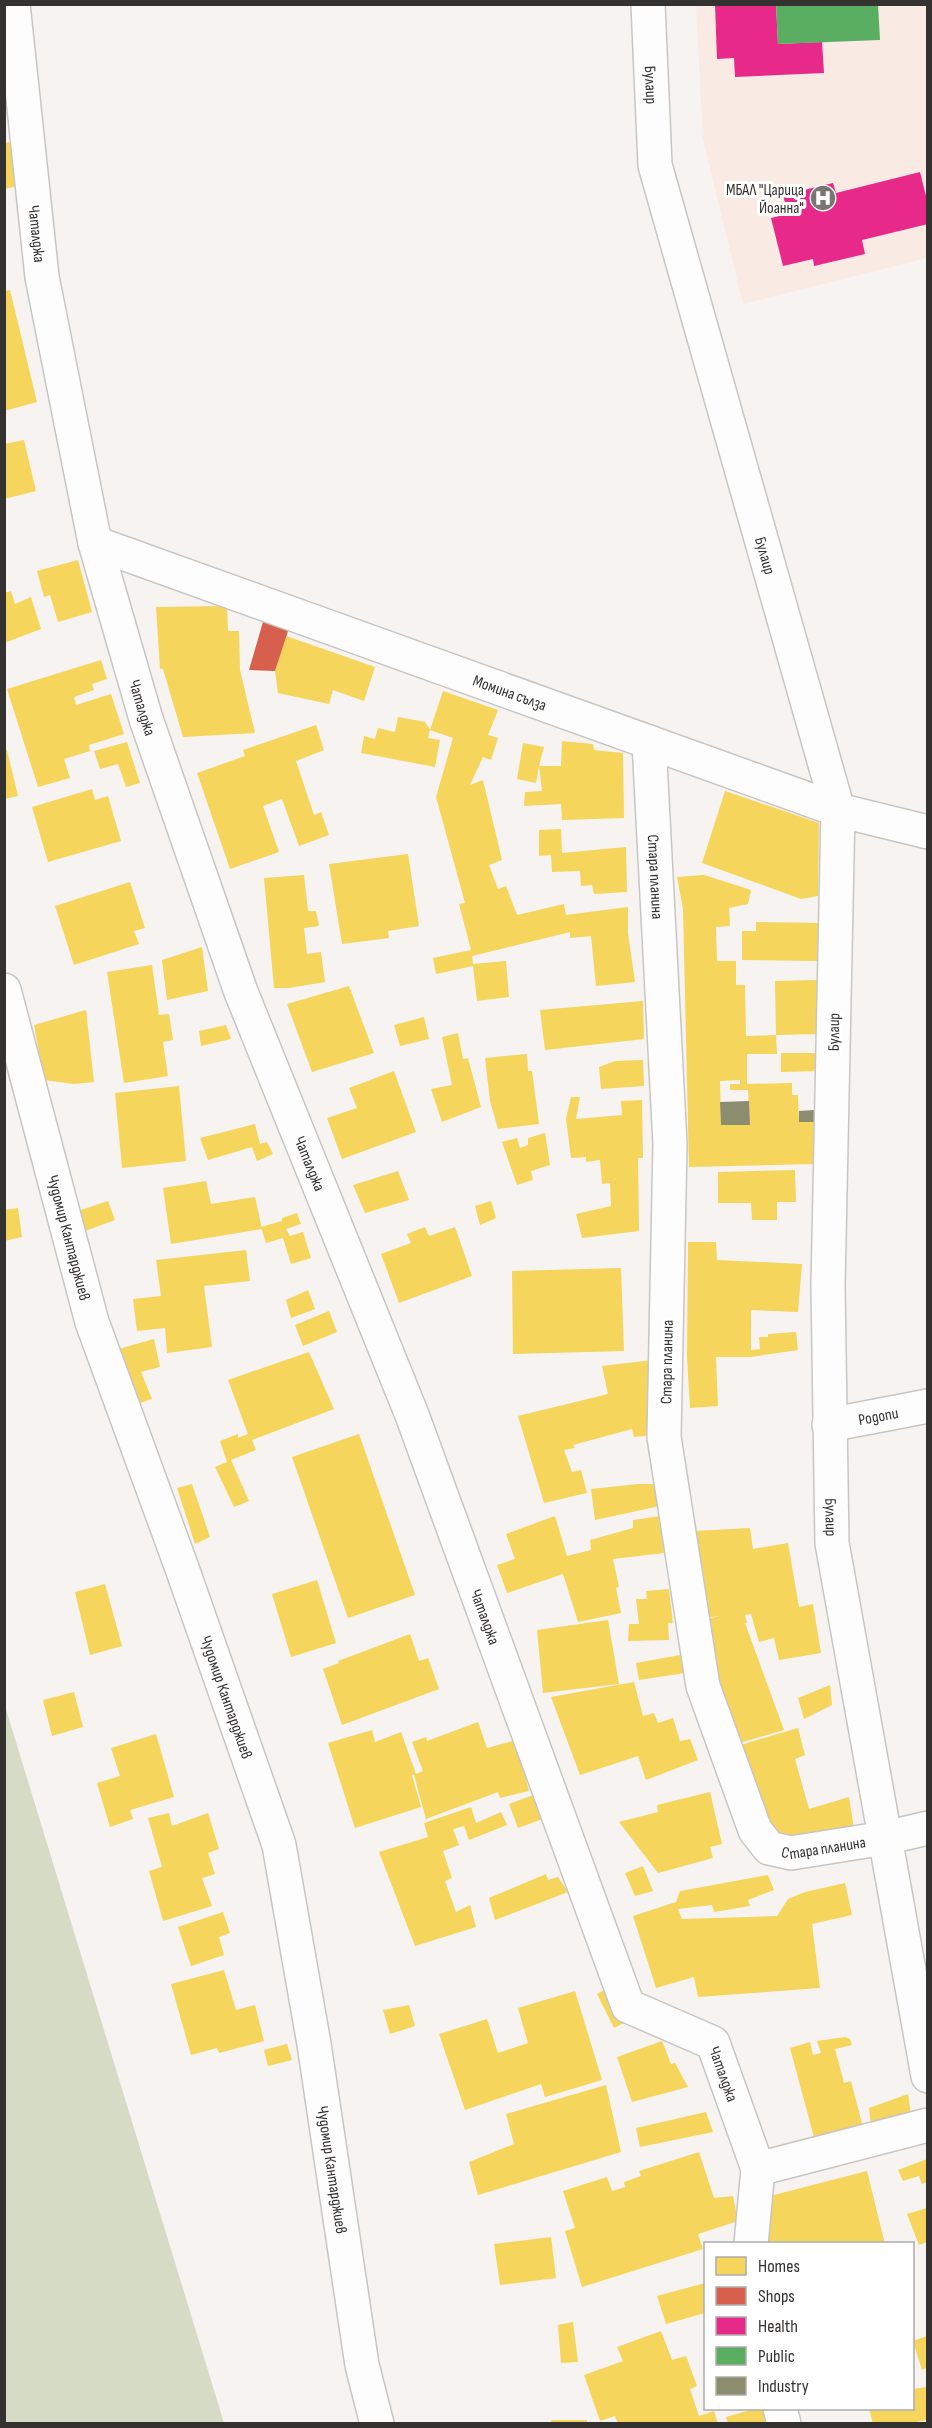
<svg xmlns="http://www.w3.org/2000/svg" width="932" height="2428" font-family="'Sofia Sans Condensed',sans-serif">
	<style>
		.medical { fill: #f9ebe3 }
		.forest { fill: #d5dbc5 }
		.homes { fill: #f6d55c; fill-rule: evenodd }
		.shops { fill: #d6604d }
		.health { fill: #e7298a }
		.public { fill: #5aae61 }
		.industry { fill: #8c8c6e }
		.lines { fill: none; stroke-linecap: round; stroke-linejoin: round }
		.minor-casing { stroke: #c8c6c3; stroke-width: 36 }
		.minor { stroke: #fefdfd; stroke-width: 33 }
		.labels { text-anchor: middle; stroke-width: 6; stroke-linejoin: round; paint-order: stroke }
		.street-label { font-size: 16px; fill: #343230; stroke: #fff }
		.poi-label { font-size: 16px; fill: #343230; stroke: #fff; text-anchor: end }
	</style>
	<rect width="100%" height="100%" fill="#f6f3f0"/>
	<path class="medical" d="M 696,5 L 927,5 L 927,258 L 743,304 L 703,139 Z"/>
	<path class="forest" d="M 4,1706 L 5,1706 L 224,2423 L 5,2423 Z"/>
	<g class="homes">
		<path d="M 16,141 L 22,185 L 4,189 L 4,143 Z"/>
		<path d="M 10,290 L 37,402 L 4,411 L 4,291 Z"/>
		<path d="M 24,440 L 36,491 L 4,499 L 4,444 Z"/>
		<path d="M 78,560 L 92,612 L 58,622 L 50,595 L 44,597 L 37,571 Z"/>
		<path d="M 11,591 L 15,604 L 31,597 L 41,629 L 4,643 L 4,593 Z"/>
		<path d="M 227,606 L 228,631 L 239,631 L 240,670 L 255,733 L 183,737 L 163,669 L 160,669 L 156,607 Z"/>
		<path d="M 286,636 L 375,667 L 364,701 L 333,690 L 329,704 L 278,693 L 275,671 Z"/>
		<path d="M 101,660 L 107,679 L 92,684 L 94,690 L 74,697 L 76,705 L 111,694 L 124,734 L 89,745 L 90,751 L 64,759 L 70,778 L 38,787 L 7,689 Z"/>
		<path d="M 443,691 L 498,710 L 488,735 L 498,738 L 491,760 L 483,757 L 470,785 L 483,780 L 502,860 L 489,865 L 498,889 L 506,886 L 517,915 L 564,904 L 566,915 L 628,907 L 628,933 L 635,982 L 596,986 L 591,936 L 570,938 L 570,932 L 472,956 L 473,964 L 506,961 L 509,997 L 477,1001 L 473,966 L 436,974 L 433,958 L 471,950 L 459,904 L 465,903 L 436,797 L 453,738 L 430,730 Z"/>
		<path d="M 398,717 L 425,722 L 430,730 L 428,738 L 440,740 L 435,767 L 361,753 L 364,736 L 375,739 L 378,728 L 395,732 Z"/>
		<path d="M 316,725 L 324,750 L 296,761 L 314,815 L 321,812 L 329,835 L 299,846 L 282,799 L 263,806 L 279,852 L 230,869 L 197,773 L 245,756 L 243,750 Z"/>
		<path d="M 562,741 L 593,744 L 594,750 L 623,753 L 624,818 L 562,820 L 561,804 L 524,806 L 525,792 L 542,791 L 539,766 L 536,783 L 517,779 L 523,743 L 544,747 L 539,766 L 561,766 Z"/>
		<path d="M 127,742 L 140,783 L 126,787 L 118,764 L 100,769 L 94,751 Z"/>
		<path d="M 4,750 L 7,750 L 18,796 L 4,799 Z"/>
		<path d="M 92,789 L 95,800 L 108,796 L 121,841 L 48,862 L 32,807 Z"/>
		<path d="M 725,791 L 819,823 L 818,896 L 801,899 L 702,863 Z"/>
		<path d="M 561,829 L 562,853 L 626,847 L 627,892 L 594,894 L 592,885 L 581,886 L 580,871 L 552,872 L 551,855 L 539,856 L 539,830 Z"/>
		<path d="M 408,854 L 419,926 L 388,931 L 389,938 L 342,944 L 329,864 Z"/>
		<path d="M 304,875 L 308,911 L 316,911 L 319,926 L 304,928 L 307,954 L 321,952 L 325,982 L 289,988 L 274,988 L 264,878 Z"/>
		<path d="M 704,875 L 751,890 L 748,904 L 729,908 L 730,926 L 716,927 L 717,961 L 736,961 L 736,985 L 745,985 L 746,1036 L 776,1035 L 777,1054 L 747,1054 L 747,1084 L 792,1083 L 792,1095 L 798,1095 L 799,1122 L 815,1122 L 816,1164 L 689,1167 L 683,909 L 677,877 ZM 740,1080 L 740,1084 L 730,1084 L 730,1090 L 748,1090 L 750,1125 L 721,1125 L 720,1081 Z"/>
		<path d="M 130,882 L 145,928 L 134,931 L 139,944 L 74,965 L 55,906 Z"/>
		<path d="M 756,922 L 818,923 L 818,961 L 742,960 L 742,931 L 756,931 Z"/>
		<path d="M 202,947 L 208,991 L 167,1000 L 162,960 Z"/>
		<path d="M 152,965 L 159,1015 L 169,1014 L 173,1040 L 163,1042 L 168,1076 L 124,1083 L 107,972 Z"/>
		<path d="M 817,980 L 818,1034 L 776,1035 L 775,981 Z"/>
		<path d="M 349,986 L 374,1053 L 312,1072 L 287,1004 Z"/>
		<path d="M 643,1001 L 644,1039 L 545,1050 L 540,1010 Z"/>
		<path d="M 86,1010 L 94,1082 L 74,1084 L 44,1080 L 34,1025 Z"/>
		<path d="M 424,1017 L 429,1039 L 400,1046 L 394,1025 Z"/>
		<path d="M 226,1025 L 231,1039 L 201,1046 L 199,1031 Z"/>
		<path d="M 458,1033 L 463,1059 L 468,1058 L 481,1107 L 442,1122 L 431,1089 L 452,1085 L 442,1037 Z"/>
		<path d="M 781,1053 L 818,1053 L 818,1071 L 781,1072 Z"/>
		<path d="M 527,1054 L 528,1071 L 532,1071 L 539,1124 L 498,1129 L 490,1101 L 485,1058 Z"/>
		<path d="M 643,1060 L 644,1086 L 601,1089 L 599,1067 L 615,1061 Z"/>
		<path d="M 394,1071 L 416,1132 L 342,1159 L 327,1118 L 357,1108 L 349,1088 Z"/>
		<path d="M 179,1086 L 186,1161 L 122,1168 L 115,1093 Z"/>
		<path d="M 571,1097 L 580,1097 L 576,1119 L 622,1115 L 621,1101 L 642,1100 L 643,1158 L 638,1158 L 639,1231 L 582,1238 L 576,1214 L 611,1206 L 610,1183 L 602,1184 L 600,1160 L 586,1162 L 586,1157 L 571,1158 L 566,1119 Z"/>
		<path d="M 255,1124 L 260,1144 L 267,1142 L 273,1154 L 257,1161 L 252,1147 L 208,1160 L 200,1138 Z"/>
		<path d="M 545,1133 L 550,1165 L 531,1171 L 533,1180 L 517,1185 L 502,1142 L 517,1138 L 520,1148 L 528,1145 L 528,1138 Z"/>
		<path d="M 795,1170 L 796,1202 L 777,1202 L 777,1220 L 752,1220 L 751,1203 L 718,1203 L 718,1172 Z"/>
		<path d="M 398,1171 L 409,1200 L 365,1213 L 353,1185 Z"/>
		<path d="M 206,1181 L 211,1204 L 255,1197 L 262,1229 L 171,1244 L 163,1188 Z"/>
		<path d="M 108,1201 L 115,1220 L 85,1231 L 78,1211 Z"/>
		<path d="M 491,1201 L 496,1218 L 480,1225 L 475,1206 Z"/>
		<path d="M 18,1208 L 22,1237 L 4,1241 L 4,1210 Z"/>
		<path d="M 297,1213 L 301,1224 L 286,1229 L 290,1236 L 303,1232 L 311,1258 L 291,1264 L 283,1238 L 266,1243 L 261,1227 L 282,1221 L 282,1218 Z"/>
		<path d="M 425,1227 L 429,1236 L 455,1227 L 472,1276 L 399,1303 L 381,1254 L 411,1243 L 407,1234 Z"/>
		<path d="M 688,1242 L 716,1242 L 717,1260 L 802,1264 L 798,1312 L 751,1310 L 751,1350 L 760,1349 L 759,1337 L 768,1337 L 768,1334 L 796,1332 L 798,1350 L 751,1357 L 716,1357 L 718,1406 L 690,1408 L 687,1357 Z"/>
		<path d="M 246,1250 L 250,1281 L 204,1286 L 212,1347 L 167,1353 L 165,1328 L 137,1331 L 133,1299 L 161,1296 L 156,1260 Z"/>
		<path d="M 621,1268 L 624,1351 L 513,1354 L 512,1271 Z"/>
		<path d="M 308,1290 L 315,1309 L 291,1318 L 286,1300 Z"/>
		<path d="M 329,1311 L 337,1332 L 303,1346 L 295,1325 Z"/>
		<path d="M 154,1339 L 160,1367 L 141,1372 L 152,1399 L 137,1404 L 115,1350 Z"/>
		<path d="M 309,1352 L 334,1409 L 252,1440 L 256,1450 L 231,1460 L 249,1501 L 234,1507 L 215,1467 L 227,1462 L 220,1441 L 238,1434 L 238,1438 L 248,1434 L 228,1380 Z"/>
		<path d="M 652,1360 L 654,1435 L 634,1437 L 632,1429 L 573,1445 L 575,1448 L 564,1450 L 572,1472 L 581,1470 L 587,1493 L 544,1503 L 518,1416 L 608,1394 L 602,1366 Z"/>
		<path d="M 359,1434 L 415,1595 L 348,1618 L 292,1457 Z"/>
		<path d="M 192,1484 L 210,1537 L 195,1544 L 177,1488 Z"/>
		<path d="M 638,1484 L 658,1484 L 660,1506 L 595,1520 L 591,1489 Z"/>
		<path d="M 555,1516 L 567,1556 L 591,1550 L 590,1540 L 633,1528 L 633,1520 L 660,1516 L 664,1553 L 613,1559 L 619,1587 L 616,1588 L 621,1613 L 578,1622 L 563,1574 L 507,1593 L 497,1565 L 515,1559 L 506,1534 Z"/>
		<path d="M 750,1528 L 753,1549 L 788,1543 L 799,1607 L 813,1604 L 821,1653 L 779,1660 L 774,1638 L 759,1642 L 751,1614 L 745,1615 L 747,1623 L 745,1623 L 784,1730 L 736,1744 L 701,1620 L 720,1616 L 704,1618 L 695,1531 Z"/>
		<path d="M 317,1580 L 336,1643 L 291,1657 L 272,1594 Z"/>
		<path d="M 105,1584 L 122,1646 L 90,1655 L 75,1592 Z"/>
		<path d="M 669,1589 L 673,1623 L 668,1623 L 669,1640 L 628,1641 L 629,1624 L 639,1624 L 636,1599 L 647,1599 L 646,1591 Z"/>
		<path d="M 608,1620 L 619,1684 L 543,1693 L 537,1630 Z"/>
		<path d="M 410,1634 L 419,1661 L 428,1658 L 439,1689 L 342,1725 L 323,1669 L 339,1663 L 338,1661 Z"/>
		<path d="M 680,1655 L 685,1673 L 639,1680 L 636,1663 Z"/>
		<path d="M 634,1682 L 643,1716 L 654,1713 L 658,1723 L 673,1718 L 680,1741 L 690,1739 L 698,1760 L 646,1780 L 638,1756 L 580,1775 L 551,1697 Z"/>
		<path d="M 830,1685 L 832,1705 L 804,1719 L 798,1698 Z"/>
		<path d="M 74,1692 L 83,1727 L 52,1736 L 43,1700 Z"/>
		<path d="M 478,1722 L 487,1748 L 516,1740 L 529,1791 L 500,1798 L 498,1792 L 426,1819 L 414,1775 L 412,1775 L 421,1807 L 355,1828 L 328,1743 L 372,1730 L 375,1742 L 401,1732 L 416,1774 L 423,1771 L 412,1742 L 426,1737 L 427,1741 Z"/>
		<path d="M 798,1728 L 805,1755 L 795,1759 L 809,1809 L 849,1797 L 854,1829 L 773,1844 L 737,1746 Z"/>
		<path d="M 156,1734 L 174,1797 L 130,1810 L 133,1819 L 110,1827 L 97,1783 L 120,1776 L 111,1748 Z"/>
		<path d="M 544,1791 L 553,1815 L 518,1828 L 509,1804 Z"/>
		<path d="M 710,1792 L 722,1844 L 710,1847 L 713,1858 L 658,1873 L 619,1822 L 658,1812 L 657,1805 Z"/>
		<path d="M 471,1807 L 476,1823 L 501,1812 L 507,1825 L 469,1840 L 464,1826 L 453,1829 L 459,1845 L 443,1851 L 452,1878 L 445,1881 L 456,1912 L 470,1905 L 476,1927 L 415,1946 L 379,1852 L 428,1837 L 424,1823 Z"/>
		<path d="M 169,1813 L 172,1826 L 208,1813 L 219,1849 L 208,1853 L 215,1874 L 202,1878 L 212,1906 L 163,1921 L 149,1871 L 162,1867 L 148,1818 Z"/>
		<path d="M 643,1866 L 653,1891 L 635,1896 L 625,1873 Z"/>
		<path d="M 546,1874 L 548,1880 L 558,1877 L 568,1892 L 495,1920 L 489,1898 Z"/>
		<path d="M 768,1875 L 774,1890 L 748,1900 L 750,1906 L 714,1912 L 712,1905 L 678,1909 L 682,1919 L 777,1916 L 788,1899 L 805,1892 L 845,1883 L 852,1915 L 812,1924 L 820,1988 L 698,1997 L 694,1977 L 656,1988 L 633,1916 L 676,1902 L 680,1891 Z"/>
		<path d="M 223,1912 L 230,1933 L 219,1937 L 224,1955 L 191,1966 L 178,1927 Z"/>
		<path d="M 224,1970 L 236,2010 L 255,2005 L 264,2041 L 219,2053 L 217,2048 L 191,2055 L 171,1984 Z"/>
		<path d="M 613,1985 L 630,2020 L 614,2028 L 597,1994 Z"/>
		<path d="M 575,1991 L 602,2080 L 545,2097 L 541,2084 L 465,2110 L 439,2034 L 487,2019 L 498,2053 L 528,2043 L 518,2008 Z"/>
		<path d="M 409,2005 L 415,2026 L 390,2034 L 383,2010 Z"/>
		<path d="M 845,2037 L 850,2039 L 852,2045 L 835,2049 L 844,2083 L 851,2081 L 863,2127 L 815,2141 L 790,2048 L 810,2042 L 813,2055 L 821,2053 L 817,2041 Z"/>
		<path d="M 662,2041 L 671,2064 L 675,2063 L 688,2087 L 632,2102 L 617,2057 Z"/>
		<path d="M 287,2044 L 292,2060 L 268,2066 L 264,2050 Z"/>
		<path d="M 606,2085 L 621,2152 L 478,2195 L 469,2162 L 514,2144 L 506,2114 Z"/>
		<path d="M 908,2094 L 911,2114 L 871,2124 L 869,2108 Z"/>
		<path d="M 706,2112 L 713,2132 L 640,2147 L 636,2128 Z"/>
		<path d="M 699,2152 L 714,2198 L 733,2196 L 738,2221 L 698,2234 L 703,2249 L 582,2287 L 565,2231 L 575,2228 L 563,2191 L 607,2177 L 612,2191 L 625,2187 L 624,2182 L 641,2176 L 639,2171 Z"/>
		<path d="M 927,2159 L 927,2182 L 922,2184 L 919,2176 L 903,2181 L 898,2170 Z"/>
		<path d="M 867,2171 L 885,2244 L 766,2244 L 770,2196 Z"/>
		<path d="M 927,2208 L 927,2242 L 919,2245 L 907,2214 Z"/>
		<path d="M 551,2237 L 556,2278 L 500,2285 L 494,2244 Z"/>
		<path d="M 705,2283 L 705,2313 L 666,2324 L 657,2296 Z"/>
		<path d="M 573,2322 L 578,2362 L 561,2363 L 558,2325 Z"/>
		<path d="M 661,2331 L 672,2360 L 686,2356 L 697,2386 L 690,2389 L 699,2416 L 714,2411 L 718,2424 L 618,2424 L 615,2416 L 600,2421 L 584,2375 L 623,2361 L 617,2347 Z"/>
		<path d="M 927,2336 L 927,2368 L 922,2370 L 913,2341 Z"/>
		<path d="M 927,2387 L 927,2420 L 906,2424 L 873,2424 L 869,2409 L 912,2409 L 912,2389 Z"/>
		<path d="M 754,2409 L 768,2409 L 773,2424 L 728,2424 L 726,2417 Z"/>
		<path d="M 551,2420 L 587,2420 L 587,2424 L 552,2424 Z"/>
	</g>
	<path class="shops" d="M 265,615 L 290,625 L 275,671 L 249,670 Z"/>
	<g class="health">
		<path d="M 715,4 L 776,4 L 778,44 L 822,42 L 824,73 L 735,77 L 734,58 L 717,59 Z"/>
		<path d="M 920,172 L 928,204 L 928,224 L 862,240 L 865,254 L 814,266 L 813,259 L 783,266 L 771,218 L 788,214 L 783,195 L 833,183 L 836,193 Z"/>
	</g>
	<path class="public" d="M 776,4 L 878,4 L 880,40 L 778,44 Z"/>
	<g class="industry">
		<path d="M 749,1101 L 750,1125 L 721,1125 L 720,1102 Z"/>
		<path d="M 814,1110 L 815,1122 L 799,1122 L 799,1111 Z"/>
	</g>
	<g class="lines">
		<g class="minor-casing">
			<g id="minor">
				<path id="s1" d="M 13,4 L 42,277 L 95,543 L 146,719 L 241,992 L 412,1415 L 628,2006 L 713,2043 L 758,2169 L 751,2244"/>
				<path id="s2" d="M 648,4 L 655,165 L 838,810 L 828,1286 L 832,1543 L 928,2076"/>
				<path id="s3" d="M 95,543 L 838,810 L 928,832"/>
				<path id="s4" d="M 649,742 L 670,1144 L 664,1437 L 703,1686 L 755,1830 L 769,1848 L 791,1853 L 885,1838 L 928,1828"/>
				<path id="s5" d="M 4,990 L 92,1322 L 183,1571 L 279,1845 L 314,2044 L 362,2365 L 377,2424"/>
				<path id="s6" d="M 829,1425 L 928,1406"/>
				<path d="M 758,2169 L 928,2125"/>
				<path d="M 780,2408 L 784,2424"/>
			</g>
		</g>
		<use href="#minor" class="minor"/>
	</g>
	<defs>
		<g id="hospital-disc" transform="scale(1.35)"><circle r="9.5" fill="#787673" stroke="#fff"/><path d="M-5-5h3v3.5h4V-5h3V5h-3V1.5h-4V5h-3Z" fill="#fff"/></g>
	</defs>
	<g fill-rule="evenodd">
		<use href="#hospital-disc" x="823" y="198"/>
	</g>
	<g class="labels">
		<g class="street-label">
			<text dy="6" stroke="none"><textPath href="#s2" startOffset="81">Булаир</textPath></text>
			<text dy="6" stroke="none"><textPath href="#s1" startOffset="231">Чаталджа</textPath></text>
			<text dy="6" stroke="none"><textPath href="#s2" startOffset="567">Булаир</textPath></text>
			<text dy="6" stroke="none"><textPath href="#s3" startOffset="441">Момина сълза</textPath></text>
			<text dy="6" stroke="none"><textPath href="#s1" startOffset="717">Чаталджа</textPath></text>
			<text dy="6" stroke="none"><textPath href="#s4" startOffset="135">Стара планина</textPath></text>
			<text transform="translate(833 1032) rotate(-89)" y="6">Булаир</text>
			<text dy="6" stroke="none"><textPath href="#s1" startOffset="1203">Чаталджа</textPath></text>
			<text dy="6" stroke="none"><textPath href="#s5" startOffset="256">Чудомир Кантарджиев</textPath></text>
			<text transform="translate(666 1362) rotate(-89)" y="6">Стара планина</text>
			<text dy="6" stroke="none"><textPath href="#s6" startOffset="50">Родопи</textPath></text>
			<text dy="6" stroke="none"><textPath href="#s2" startOffset="1539">Булаир</textPath></text>
			<text dy="6" stroke="none"><textPath href="#s1" startOffset="1689">Чаталджа</textPath></text>
			<text dy="6" stroke="none"><textPath href="#s5" startOffset="742">Чудомир Кантарджиев</textPath></text>
			<text dy="6" stroke="none"><textPath href="#s4" startOffset="1179">Стара планина</textPath></text>
			<text dy="6" stroke="none"><textPath href="#s1" startOffset="2229">Чаталджа</textPath></text>
			<text dy="6" stroke="none"><textPath href="#s5" startOffset="1228">Чудомир Кантарджиев</textPath></text>
		</g>
		<g class="poi-label">
			<text x="804" y="195">МБАЛ "Царица<tspan x="804" dy="18">Йоанна"</tspan></text>
		</g>
	</g>
	<rect width="932" height="2428" fill="none" stroke="#343230" stroke-width="12"/>
	<rect x="704" y="2242" width="210" height="168" fill="#ffffff" stroke="#aeadac" stroke-width="1.5"/>
	<rect x="716" y="2257" width="30" height="18" fill="#f6d55c" stroke="#aeadac" stroke-width="1.5"/>
	<text x="758" y="2272" font-size="18" fill="#343230">Homes</text>
	<rect x="716" y="2287" width="30" height="18" fill="#d6604d" stroke="#aeadac" stroke-width="1.5"/>
	<text x="758" y="2302" font-size="18" fill="#343230">Shops</text>
	<rect x="716" y="2317" width="30" height="18" fill="#e7298a" stroke="#aeadac" stroke-width="1.5"/>
	<text x="758" y="2332" font-size="18" fill="#343230">Health</text>
	<rect x="716" y="2347" width="30" height="18" fill="#5aae61" stroke="#aeadac" stroke-width="1.5"/>
	<text x="758" y="2362" font-size="18" fill="#343230">Public</text>
	<rect x="716" y="2377" width="30" height="18" fill="#8c8c6e" stroke="#aeadac" stroke-width="1.5"/>
	<text x="758" y="2392" font-size="18" fill="#343230">Industry</text>
</svg>
